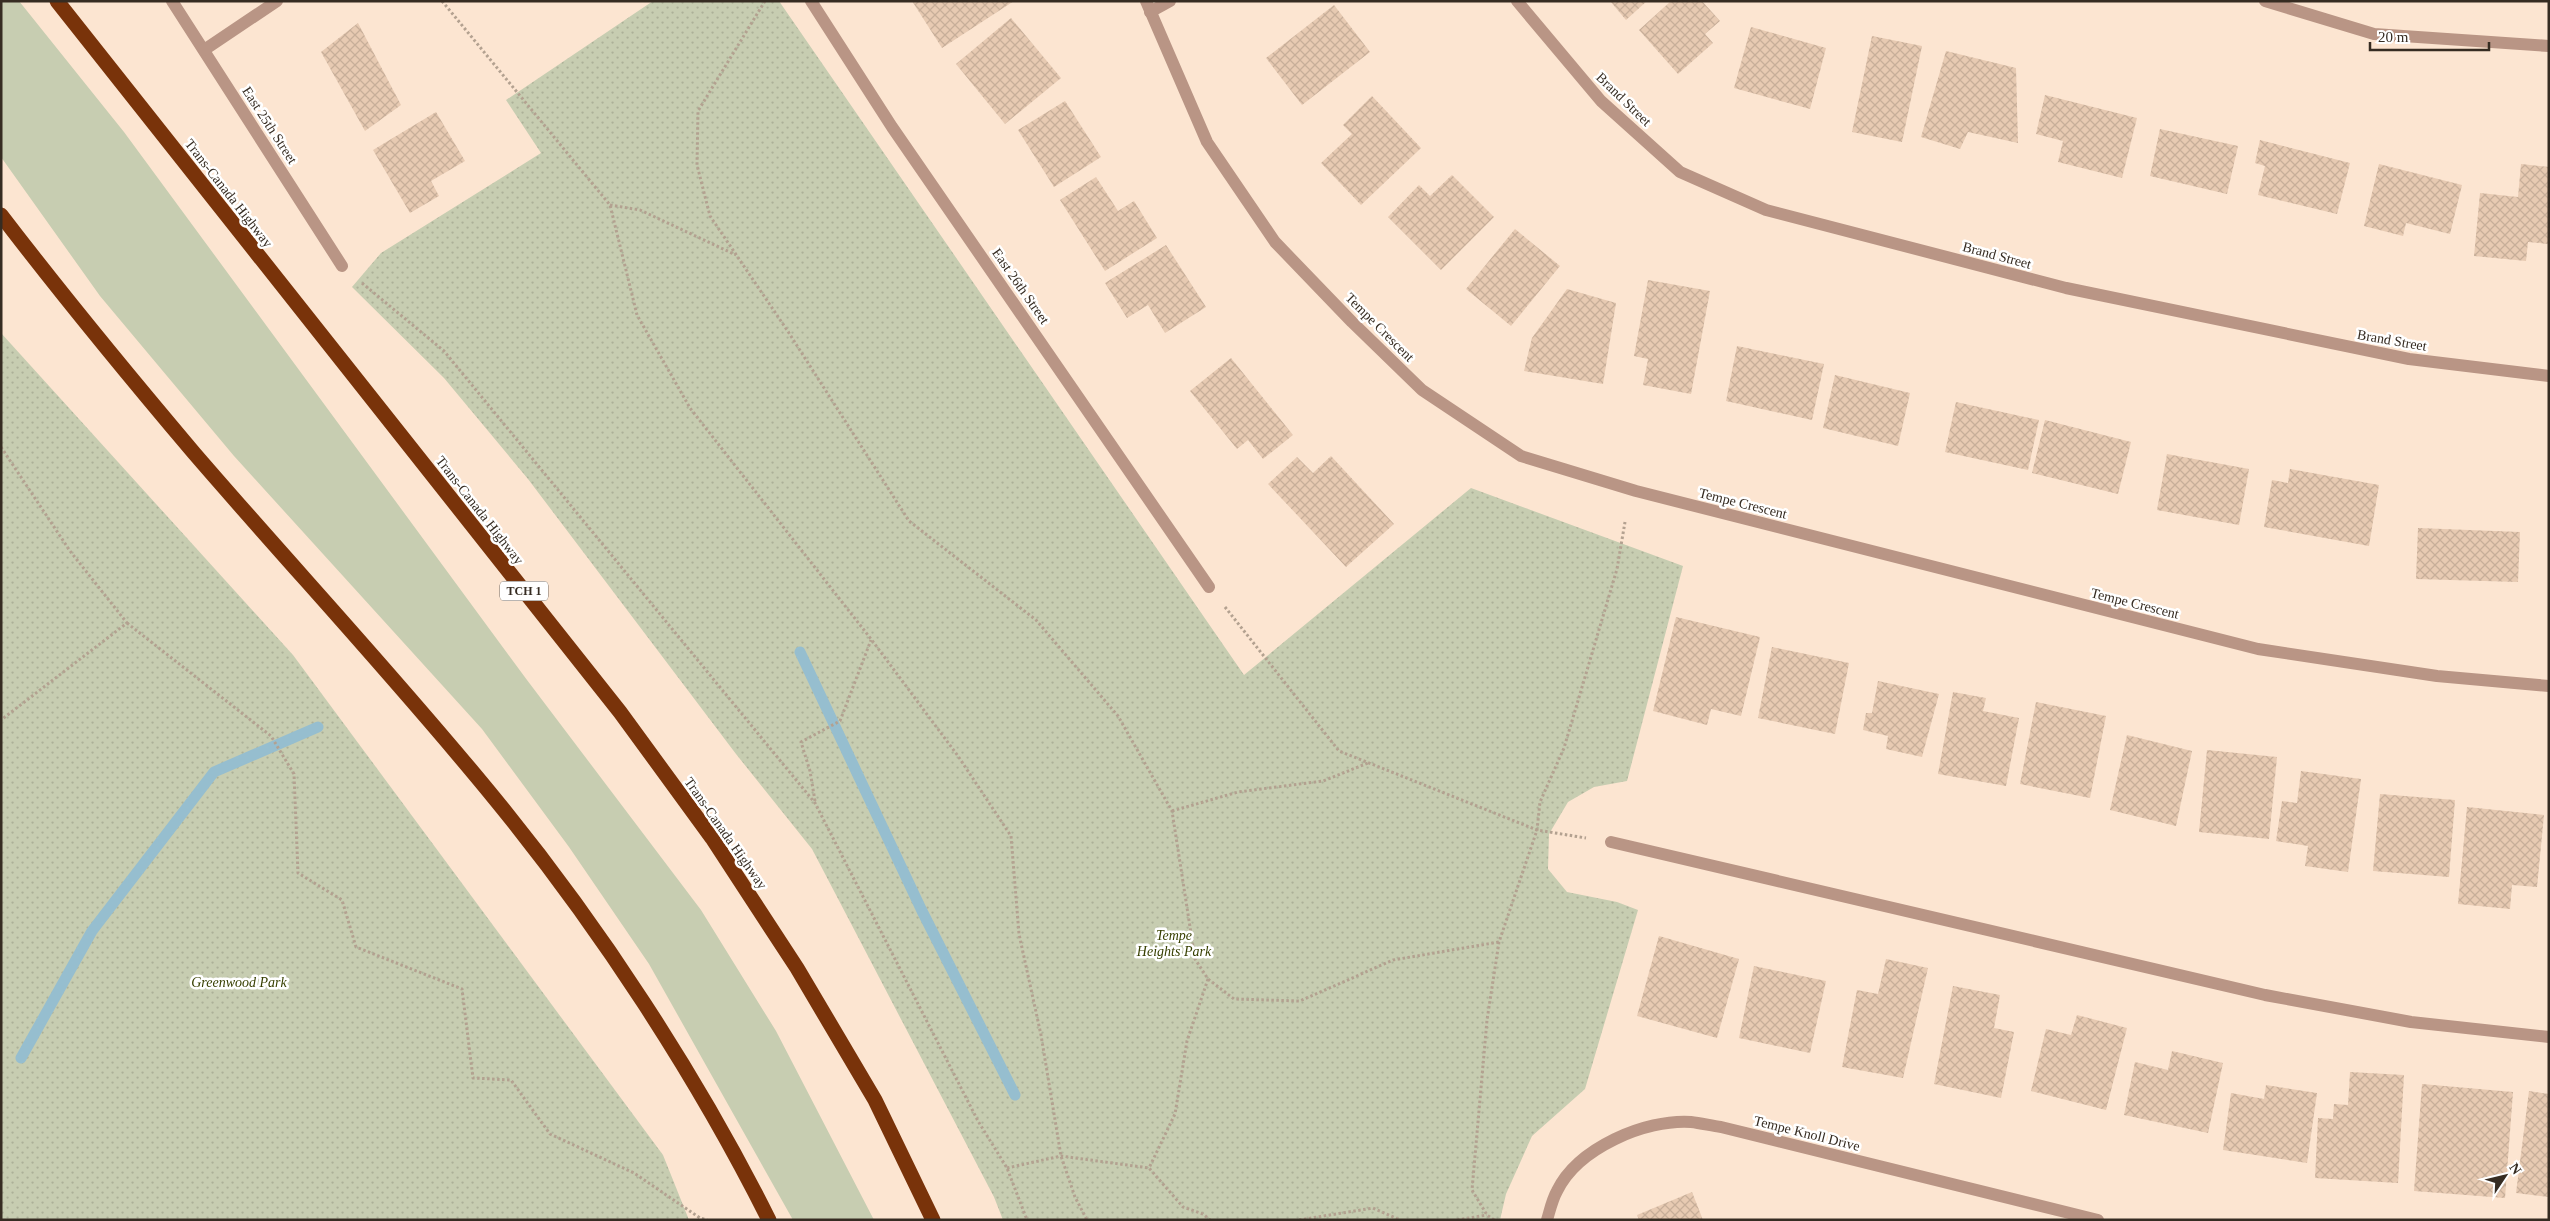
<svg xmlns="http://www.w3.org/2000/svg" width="2550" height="1221" font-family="'Times New Roman',serif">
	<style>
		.green { fill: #c7cdb1 }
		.park { fill: url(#park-dots) }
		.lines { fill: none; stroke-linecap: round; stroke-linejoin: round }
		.stream { stroke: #96becf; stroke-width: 11 }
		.building { fill: url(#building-cross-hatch) }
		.path { stroke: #b3a190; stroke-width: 3; stroke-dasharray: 2.5 2.5; stroke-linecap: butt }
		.lane { stroke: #b99585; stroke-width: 12 }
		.street { stroke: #b99585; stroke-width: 12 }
		.highway { stroke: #79330a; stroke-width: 15 }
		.labels { text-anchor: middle; stroke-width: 5; stroke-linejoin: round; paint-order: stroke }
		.shield { fill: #fff; stroke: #726b64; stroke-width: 1 }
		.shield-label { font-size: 12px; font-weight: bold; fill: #362c22 }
		.street-label { font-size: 14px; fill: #362c22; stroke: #fff }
		.park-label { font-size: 14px; font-style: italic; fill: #373f01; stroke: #fff }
	</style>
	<defs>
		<pattern id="park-dots" width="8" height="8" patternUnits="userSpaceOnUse" patternTransform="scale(1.25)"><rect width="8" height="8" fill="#c7cdb1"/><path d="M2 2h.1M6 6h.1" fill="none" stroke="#acb098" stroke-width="1.8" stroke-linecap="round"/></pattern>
		<pattern id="building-cross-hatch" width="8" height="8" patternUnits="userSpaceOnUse" patternTransform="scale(1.25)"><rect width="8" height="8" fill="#e7cab2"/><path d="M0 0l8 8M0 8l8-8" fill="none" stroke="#c7ae99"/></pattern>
	</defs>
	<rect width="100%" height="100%" fill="#fce5d1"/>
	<path class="green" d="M 1,1 L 19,1 L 124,132 L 527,680 L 701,910 L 776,1031 L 874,1220 L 793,1220 L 649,964 L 569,847 L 482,729 L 234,456 L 100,296 L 1,157 Z"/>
	<g class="park">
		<path d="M 653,1 L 779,1 L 1244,675 L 1471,488 L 1683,566 L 1627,781 L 1594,787 L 1568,802 L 1549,834 L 1548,869 L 1567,892 L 1617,902 L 1638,910 L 1585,1089 L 1532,1136 L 1506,1194 L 1500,1220 L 1003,1220 L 994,1197 L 812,849 L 736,754 L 528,479 L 444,378 L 352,287 L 381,253 L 541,153 L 506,100 Z"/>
		<path d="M 1,333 L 293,655 L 663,1155 L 689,1220 L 1,1220 Z"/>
	</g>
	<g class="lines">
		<g class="stream">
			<path d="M 800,652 L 922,911 L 1015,1095"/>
			<path d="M 21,1058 L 92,931 L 214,772 L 318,727"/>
		</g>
	</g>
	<g class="building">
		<path d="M 912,1 L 1014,1 L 942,48 Z"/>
		<path d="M 1610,1 L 1647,1 L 1626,20 Z"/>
		<path d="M 1671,1 L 1702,1 L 1720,21 L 1705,34 L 1713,43 L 1678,74 L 1639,30 Z"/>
		<path d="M 1334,5 L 1370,52 L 1302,105 L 1266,58 Z"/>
		<path d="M 1011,18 L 1061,78 L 1005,124 L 956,64 Z"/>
		<path d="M 358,23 L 401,105 L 365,131 L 321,52 Z"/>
		<path d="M 1751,27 L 1826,48 L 1810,109 L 1734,88 Z"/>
		<path d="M 1872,36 L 1922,46 L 1902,142 L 1852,132 Z"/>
		<path d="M 1946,51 L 2016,68 L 2018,143 L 1968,132 L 1960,149 L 1921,137 Z"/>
		<path d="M 2045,95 L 2137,118 L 2122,178 L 2058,162 L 2063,141 L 2036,134 Z"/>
		<path d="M 1372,96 L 1421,148 L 1361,205 L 1321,163 L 1352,134 L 1343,125 Z"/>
		<path d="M 1065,101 L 1101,157 L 1054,187 L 1018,130 Z"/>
		<path d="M 436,112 L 465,161 L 431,181 L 439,196 L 410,213 L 373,150 Z"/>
		<path d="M 2160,129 L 2238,146 L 2227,194 L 2150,176 Z"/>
		<path d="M 2260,140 L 2350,163 L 2337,214 L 2258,195 L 2265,166 L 2255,163 Z"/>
		<path d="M 2379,164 L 2462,185 L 2450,234 L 2406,223 L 2403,236 L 2364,226 Z"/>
		<path d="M 2521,164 L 2549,167 L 2549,244 L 2528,242 L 2526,261 L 2474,256 L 2480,193 L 2518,197 Z"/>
		<path d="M 1452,175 L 1494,217 L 1441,270 L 1388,217 L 1419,185 L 1430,196 Z"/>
		<path d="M 1096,177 L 1118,211 L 1134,201 L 1157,238 L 1105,271 L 1060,200 Z"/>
		<path d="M 1515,229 L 1560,266 L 1511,326 L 1466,289 Z"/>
		<path d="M 1166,245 L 1206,307 L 1165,333 L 1148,305 L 1127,318 L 1105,283 Z"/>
		<path d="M 1648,280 L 1710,291 L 1691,394 L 1643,385 L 1648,359 L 1634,356 Z"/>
		<path d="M 1567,289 L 1616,303 L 1603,384 L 1524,371 L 1532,338 Z"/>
		<path d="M 1737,346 L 1824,364 L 1812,420 L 1726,401 Z"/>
		<path d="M 1231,358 L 1293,435 L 1263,459 L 1248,440 L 1237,449 L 1190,391 Z"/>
		<path d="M 1835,375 L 1910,393 L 1898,446 L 1823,428 Z"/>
		<path d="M 1956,402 L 2039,420 L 2028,470 L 1945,452 Z"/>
		<path d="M 2045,420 L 2131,442 L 2118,494 L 2032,473 Z"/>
		<path d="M 2167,454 L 2249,469 L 2239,525 L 2157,510 Z"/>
		<path d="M 1331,456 L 1394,524 L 1346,567 L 1268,484 L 1297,457 L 1313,473 Z"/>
		<path d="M 2290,469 L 2379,485 L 2369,546 L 2264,527 L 2272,480 L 2288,483 Z"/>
		<path d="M 2418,528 L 2520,532 L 2518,582 L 2416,579 Z"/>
		<path d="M 1676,617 L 1760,637 L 1741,716 L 1711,709 L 1707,725 L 1653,711 Z"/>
		<path d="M 1772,647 L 1849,663 L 1835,734 L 1758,718 Z"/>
		<path d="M 1878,681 L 1939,694 L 1922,757 L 1886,749 L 1888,736 L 1863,730 L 1866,713 L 1872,713 Z"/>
		<path d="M 1953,692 L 1986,698 L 1983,711 L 2019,718 L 2006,786 L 1938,774 Z"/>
		<path d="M 2036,702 L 2106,716 L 2090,798 L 2020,784 Z"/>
		<path d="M 2127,735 L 2192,751 L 2176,826 L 2110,810 Z"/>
		<path d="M 2207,750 L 2277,757 L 2269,839 L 2199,832 Z"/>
		<path d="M 2301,771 L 2361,779 L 2348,872 L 2305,866 L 2308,846 L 2276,841 L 2282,801 L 2297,803 Z"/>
		<path d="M 2380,794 L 2455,800 L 2449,877 L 2373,871 Z"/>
		<path d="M 2467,807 L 2544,815 L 2537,887 L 2512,885 L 2510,909 L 2458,904 Z"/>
		<path d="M 1659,936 L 1739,959 L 1717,1038 L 1637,1016 Z"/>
		<path d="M 1886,959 L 1928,968 L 1903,1078 L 1842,1067 L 1857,990 L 1878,994 Z"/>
		<path d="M 1754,966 L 1826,981 L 1810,1053 L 1739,1038 Z"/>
		<path d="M 1953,986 L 2000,995 L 1994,1028 L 2014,1032 L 2001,1098 L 1934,1084 Z"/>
		<path d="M 2077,1015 L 2127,1028 L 2106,1110 L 2031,1091 L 2046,1029 L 2071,1035 Z"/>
		<path d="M 2172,1051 L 2223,1063 L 2208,1133 L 2124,1115 L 2135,1062 L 2168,1070 Z"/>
		<path d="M 2350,1072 L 2404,1075 L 2398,1183 L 2315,1178 L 2318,1118 L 2333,1119 L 2334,1104 L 2348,1105 Z"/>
		<path d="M 2422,1084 L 2513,1092 L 2505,1198 L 2414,1191 Z"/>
		<path d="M 2266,1085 L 2317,1093 L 2307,1163 L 2223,1150 L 2231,1093 L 2264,1099 Z"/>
		<path d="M 2529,1091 L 2549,1094 L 2549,1197 L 2516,1193 Z"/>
		<path d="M 1692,1192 L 1703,1220 L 1639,1220 L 1637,1215 Z"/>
	</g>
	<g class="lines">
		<g class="path">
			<path d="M 442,1 L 610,205 L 637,315 L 690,408 L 871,639 L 958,756 L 1011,836 L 1019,934 L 1041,1035 L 1061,1156 L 1075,1197 L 1087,1220"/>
			<path d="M 765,1 L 698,111 L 697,165 L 710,216 L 787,330 L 909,521 L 1036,620 L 1118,716 L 1172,811 L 1195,959 L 1208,979 L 1234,999 L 1300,1001 L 1393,960 L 1499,942"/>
			<path d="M 610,205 L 640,210 L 736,255"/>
			<path d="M 362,283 L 444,351 L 815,803 L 978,1121 L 1007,1168 L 1027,1220"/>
			<path d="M 1,447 L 70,551 L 127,623 L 1,720"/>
			<path d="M 1225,607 L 1339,751 L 1537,830 L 1586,838"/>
			<path d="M 127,623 L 271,736 L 294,774 L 298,873 L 342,900 L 356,947 L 462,989 L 473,1078 L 511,1080 L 550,1134 L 634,1173 L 700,1218 L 707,1220"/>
			<path d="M 815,801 L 810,771 L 801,742 L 840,721 L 871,640"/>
			<path d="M 1172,811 L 1238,792 L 1323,781 L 1368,763"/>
			<path d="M 1208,979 L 1187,1041 L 1175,1114 L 1149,1168 L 1183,1207 L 1203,1214 L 1210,1220"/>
			<path d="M 1007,1168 L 1061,1156 L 1149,1168"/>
			<path d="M 1299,1220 L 1373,1208 L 1400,1220"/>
			<path d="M 1457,1220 L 1487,1215"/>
			<path d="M 1494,1220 L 1487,1215 L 1472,1190 L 1487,1020 L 1499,942 L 1537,830 L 1540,802 L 1564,748 L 1617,569 L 1625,522"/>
		</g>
		<path class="lane" d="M 1611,842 L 2265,995 L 2411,1022 L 2549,1037"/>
		<g class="street">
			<path d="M 172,1 L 342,266"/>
			<path d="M 811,1 L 892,127 L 1209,587"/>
			<path d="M 1146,1 L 1207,142 L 1275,242 L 1352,322 L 1422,390 L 1521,456 L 1636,491 L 2258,649 L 2437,676 L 2549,686"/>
			<path d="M 1517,1 L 1601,101 L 1680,172 L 1766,210 L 2066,288 L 2409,359 L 2549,376"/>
			<path d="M 2265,1 L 2374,34 L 2549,46"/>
			<path d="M 1150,12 L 1170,1"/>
			<path d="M 204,50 L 277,1"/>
			<path d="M 1547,1220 C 1550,1210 1552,1200 1557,1191 C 1578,1148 1645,1119 1691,1122 C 1701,1123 1712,1126 1721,1127 L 2098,1220"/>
		</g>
		<g class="highway">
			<path d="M 57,1 L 620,712 L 712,838 L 797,968 L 875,1100 L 933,1220"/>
			<path d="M 1,215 C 63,296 128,375 194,453 C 294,569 398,680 495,799 C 598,925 696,1074 769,1220"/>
		</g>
	</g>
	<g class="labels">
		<rect class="shield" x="500" y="581.5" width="48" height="19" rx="4"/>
		<g class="shield-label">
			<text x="524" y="595">TCH 1</text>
		</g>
		<g class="street-label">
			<text transform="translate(1624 99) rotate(44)" y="5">Brand Street</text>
			<text transform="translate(270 125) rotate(57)" y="5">East 25th Street</text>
			<text transform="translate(229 193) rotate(52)" y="5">Trans-Canada Highway</text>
			<text transform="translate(1997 255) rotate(15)" y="5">Brand Street</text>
			<text transform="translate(1021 286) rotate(55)" y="5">East 26th Street</text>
			<text transform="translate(1380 327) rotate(45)" y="5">Tempe Crescent</text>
			<text transform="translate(2392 340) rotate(10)" y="5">Brand Street</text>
			<text transform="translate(1743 503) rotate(14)" y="5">Tempe Crescent</text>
			<text transform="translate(480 510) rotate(52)" y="5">Trans-Canada Highway</text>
			<text transform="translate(2135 603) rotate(14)" y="5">Tempe Crescent</text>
			<text transform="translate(726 833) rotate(55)" y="5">Trans-Canada Highway</text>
			<text transform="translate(1807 1133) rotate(14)" y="5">Tempe Knoll Drive</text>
		</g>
		<g class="park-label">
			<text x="1174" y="940">Tempe<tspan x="1174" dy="16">Heights Park</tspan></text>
			<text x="239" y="987">Greenwood Park</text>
		</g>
	</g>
	<rect width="2550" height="1221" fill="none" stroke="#362c22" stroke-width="5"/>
	<g transform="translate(2505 1176) rotate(55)" stroke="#ffffff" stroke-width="4" paint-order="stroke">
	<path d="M0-4L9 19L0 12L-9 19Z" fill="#362c22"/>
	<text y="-8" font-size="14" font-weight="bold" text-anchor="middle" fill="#362c22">N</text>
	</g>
	<path d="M2370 42v8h119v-8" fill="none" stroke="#362c22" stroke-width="2.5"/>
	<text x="2378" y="42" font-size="15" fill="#362c22" stroke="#ffffff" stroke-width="4" paint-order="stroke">20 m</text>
</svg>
